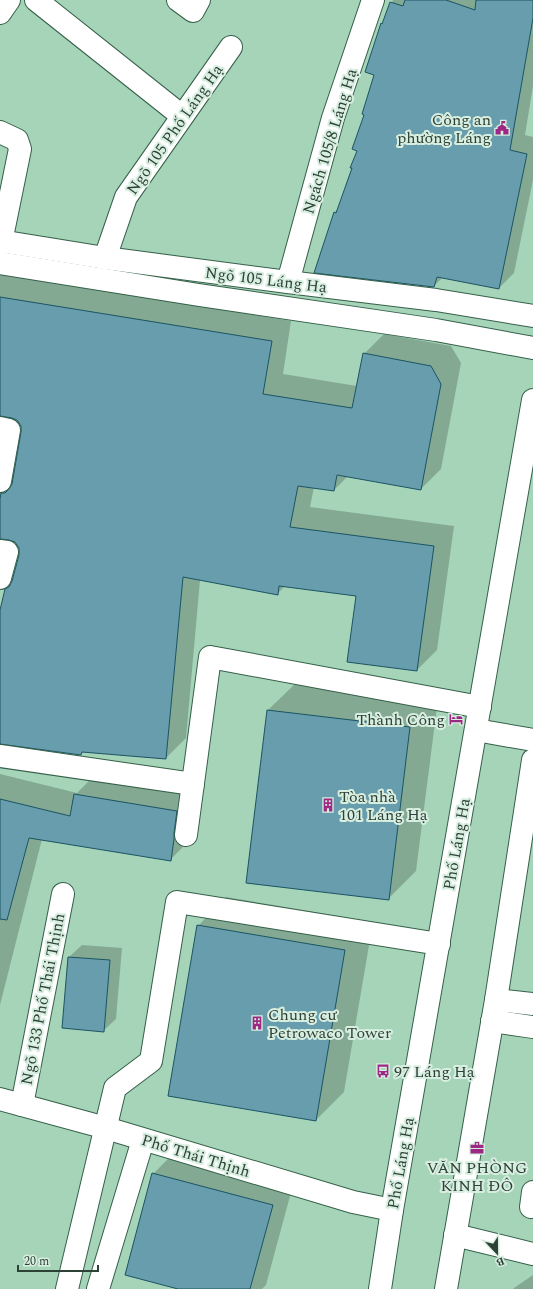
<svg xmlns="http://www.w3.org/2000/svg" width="533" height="1289" font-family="Spectral,serif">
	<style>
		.shadow { fill: #0003; fill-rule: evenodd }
		.building { fill: #679dad; stroke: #1c5463 }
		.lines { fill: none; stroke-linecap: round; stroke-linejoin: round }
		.minor-casing { stroke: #356049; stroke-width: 24 }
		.major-casing { stroke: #356049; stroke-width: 24 }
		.minor { stroke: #fff; stroke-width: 22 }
		.major { stroke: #fff; stroke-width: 22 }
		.labels { text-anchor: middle; stroke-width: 4; stroke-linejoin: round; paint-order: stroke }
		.poi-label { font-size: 16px; fill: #2e4136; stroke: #d7eee0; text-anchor: start }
		.street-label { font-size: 16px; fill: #2e4136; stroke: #d7eee0 }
	</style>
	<rect width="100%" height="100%" fill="#a5d4b8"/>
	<g class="shadow">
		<path d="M 393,0 L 533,0 L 533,86 L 525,135 L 533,137 L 533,180 L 514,273 L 499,288 L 443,277 L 434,286 L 315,272 L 335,212 L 339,208 L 358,150 L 375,74 L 382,24 L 385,21 Z"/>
		<path d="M 0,274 L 291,321 L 283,374 L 357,386 L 364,354 L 384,334 L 451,346 L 461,363 L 441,469 L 421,489 L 348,476 L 334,490 L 314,487 L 310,507 L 454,526 L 437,650 L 417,670 L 357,595 L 285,586 L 277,594 L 200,580 L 186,738 L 166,758 L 84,751 L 80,754 L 0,743 L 0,614 L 6,589 L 12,584 L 20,555 L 20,548 L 16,542 L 9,539 L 0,538 ZM 14,418 L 18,420 L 22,426 L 15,472 L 12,470 L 7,458 Z"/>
		<path d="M 297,682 L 438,699 L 416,871 L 388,899 L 268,710 Z"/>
		<path d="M 0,774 L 77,793 L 95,775 L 196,791 L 190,840 L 170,860 L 42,839 L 0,1005 Z"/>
		<path d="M 226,897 L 373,922 L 344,1092 L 316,1120 L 198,926 Z"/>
		<path d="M 82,945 L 122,948 L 116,1019 L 103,1031 L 69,957 Z"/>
		<path d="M 174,1153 L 293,1185 L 266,1285 L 262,1289 L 182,1289 L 153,1174 Z"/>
		<path d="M 533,1275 L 533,1289 L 513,1289 L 514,1288 Z"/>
	</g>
	<g class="building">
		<path d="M 405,0 L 446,0 L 475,10 L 476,0 L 533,0 L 533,18 L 510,150 L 527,154 L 499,289 L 437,277 L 434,287 L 314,273 L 334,212 L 336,213 L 352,168 L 350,168 L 357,151 L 352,149 L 364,115 L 362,114 L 374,75 L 365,72 L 381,23 L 382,24 L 390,2 L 403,6 Z"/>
		<path d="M 0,297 L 272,341 L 263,394 L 352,408 L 363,353 L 431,366 L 441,384 L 421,490 L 337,475 L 334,491 L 298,486 L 290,527 L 434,546 L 417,671 L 347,662 L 356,596 L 279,586 L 278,595 L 183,577 L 166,759 L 82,752 L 81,755 L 0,744 L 0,610 L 5,589 L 9,587 L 12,581 L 19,555 L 19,548 L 15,542 L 9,540 L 0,539 L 0,499 L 1,493 L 5,493 L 9,489 L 12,484 L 21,432 L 21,426 L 17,420 L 12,418 L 0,416 Z"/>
		<path d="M 267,710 L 410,727 L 389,900 L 246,883 Z"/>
		<path d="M 74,794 L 177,811 L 174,833 L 174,839 L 171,861 L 29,838 L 7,920 L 0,919 L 0,799 L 70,816 Z"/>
		<path d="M 197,925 L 345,950 L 316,1121 L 168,1096 Z"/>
		<path d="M 68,957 L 110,960 L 104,1032 L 62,1028 Z"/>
		<path d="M 152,1173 L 273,1205 L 250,1289 L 178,1289 L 125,1275 Z"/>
	</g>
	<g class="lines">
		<g class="minor-casing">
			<g id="minor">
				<path d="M 36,0 L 182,116"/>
				<path d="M 178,0 L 193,11 L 199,0"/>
				<path d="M 0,13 L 9,0"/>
				<path d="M 0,132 L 17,140 L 20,149 L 1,242"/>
				<path d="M 0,241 L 105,258 L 288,282 L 436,300 L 533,316"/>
				<path d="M 105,258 L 126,197 L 231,47"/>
				<path d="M 0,263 L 199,295 L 436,330 L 533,348"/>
				<path d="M 288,282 L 333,118 L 373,0"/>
				<path d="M 0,428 L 9,430 L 0,481"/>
				<path d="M 0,551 L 7,552 L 0,578"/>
				<path d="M 0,756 L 193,784"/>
				<path d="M 186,835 L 210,657 L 480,707"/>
				<path d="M 496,1000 L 533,1004"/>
				<path d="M 492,1021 L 533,1027"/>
				<path d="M 0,1099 L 106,1128 L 353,1202 L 392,1210"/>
				<path d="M 22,1105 L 63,894"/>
				<path d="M 533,1192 L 531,1207 L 533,1207"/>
				<path d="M 455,1235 L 533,1254"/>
				<path d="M 67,1289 L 115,1088 L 151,1061 L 177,902 L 439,944"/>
				<path d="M 98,1289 L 143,1140"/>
			</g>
		</g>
		<g class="major-casing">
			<g id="major">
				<path d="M 476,730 L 533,740"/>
				<path d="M 380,1289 L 392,1210 L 533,400"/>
				<path d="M 446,1289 L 496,1000 L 533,760"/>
			</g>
		</g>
		<use href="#minor" class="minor"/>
		<use href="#major" class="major"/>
	</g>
	<defs>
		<g id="civic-bare" transform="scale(1.08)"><path d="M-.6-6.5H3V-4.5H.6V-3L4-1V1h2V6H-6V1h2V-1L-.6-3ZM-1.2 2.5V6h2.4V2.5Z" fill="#9d2883" stroke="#d7eee0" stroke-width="2.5" paint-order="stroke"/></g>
		<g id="hotel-bare" transform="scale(1.08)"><path d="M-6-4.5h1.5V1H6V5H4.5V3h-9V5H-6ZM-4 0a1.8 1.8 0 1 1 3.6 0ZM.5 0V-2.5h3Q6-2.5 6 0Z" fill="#9d2883" stroke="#d7eee0" stroke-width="2.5" paint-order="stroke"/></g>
		<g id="building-bare" transform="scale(1.08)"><path d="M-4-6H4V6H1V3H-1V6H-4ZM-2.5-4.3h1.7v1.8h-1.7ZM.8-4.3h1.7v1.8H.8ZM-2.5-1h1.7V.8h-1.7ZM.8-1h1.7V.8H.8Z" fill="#9d2883" stroke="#d7eee0" stroke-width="2.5" paint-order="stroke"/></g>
		<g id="bus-bare" transform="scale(1.08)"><path d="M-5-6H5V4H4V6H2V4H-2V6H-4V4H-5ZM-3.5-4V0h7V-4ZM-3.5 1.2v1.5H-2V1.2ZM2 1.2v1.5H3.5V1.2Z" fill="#9d2883" stroke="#d7eee0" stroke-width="2.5" paint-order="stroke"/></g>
		<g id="office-bare" transform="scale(1.08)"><path d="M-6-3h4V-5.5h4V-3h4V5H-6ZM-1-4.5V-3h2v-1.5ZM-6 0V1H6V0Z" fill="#9d2883" stroke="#d7eee0" stroke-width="2.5" paint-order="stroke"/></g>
	</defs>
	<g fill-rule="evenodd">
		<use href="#civic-bare" x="502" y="128"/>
		<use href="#hotel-bare" x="456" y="719"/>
		<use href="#building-bare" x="328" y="805"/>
		<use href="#building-bare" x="257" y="1023"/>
		<use href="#bus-bare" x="383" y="1071"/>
		<use href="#office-bare" x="477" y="1148"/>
	</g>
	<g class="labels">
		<g class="poi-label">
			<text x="491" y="125" text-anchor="end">Công an<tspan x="491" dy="18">phường Láng</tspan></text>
			<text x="445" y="725" text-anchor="end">Thành Công</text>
			<text x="339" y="802">Tòa nhà<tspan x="339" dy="18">101 Láng Hạ</tspan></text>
			<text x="268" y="1020">Chung cư<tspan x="268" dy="18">Petrowaco Tower</tspan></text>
			<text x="394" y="1077">97 Láng Hạ</text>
			<text x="477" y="1173" text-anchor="middle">VĂN PHÒNG<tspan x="477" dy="18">KINH ĐÔ</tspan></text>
		</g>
		<g class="street-label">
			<text transform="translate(174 129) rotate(-55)" y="6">Ngõ 105 Phố Láng Hạ</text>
			<text transform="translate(329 141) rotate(-73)" y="6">Ngách 105/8 Láng Hạ</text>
			<text transform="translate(266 279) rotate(7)" y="6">Ngõ 105 Láng Hạ</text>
			<text transform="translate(456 844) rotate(-80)" y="6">Phố Láng Hạ</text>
			<text transform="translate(42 999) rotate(-79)" y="6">Ngõ 133 Phố Thái Thịnh</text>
			<text transform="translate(196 1155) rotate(17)" y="6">Phố Thái Thịnh</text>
			<text transform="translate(400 1163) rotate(-80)" y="6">Phố Láng Hạ</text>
		</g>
	</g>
	<g transform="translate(497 1253) rotate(158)" stroke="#d7eee0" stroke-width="3" paint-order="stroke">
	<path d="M0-3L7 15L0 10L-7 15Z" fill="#2e4136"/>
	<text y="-6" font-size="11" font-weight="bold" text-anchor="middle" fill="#2e4136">B</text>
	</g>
	<path d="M18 1265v6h80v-6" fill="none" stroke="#2e4136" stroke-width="2"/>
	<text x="24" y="1265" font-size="12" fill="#2e4136" stroke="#d7eee0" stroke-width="3" paint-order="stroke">20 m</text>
</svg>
